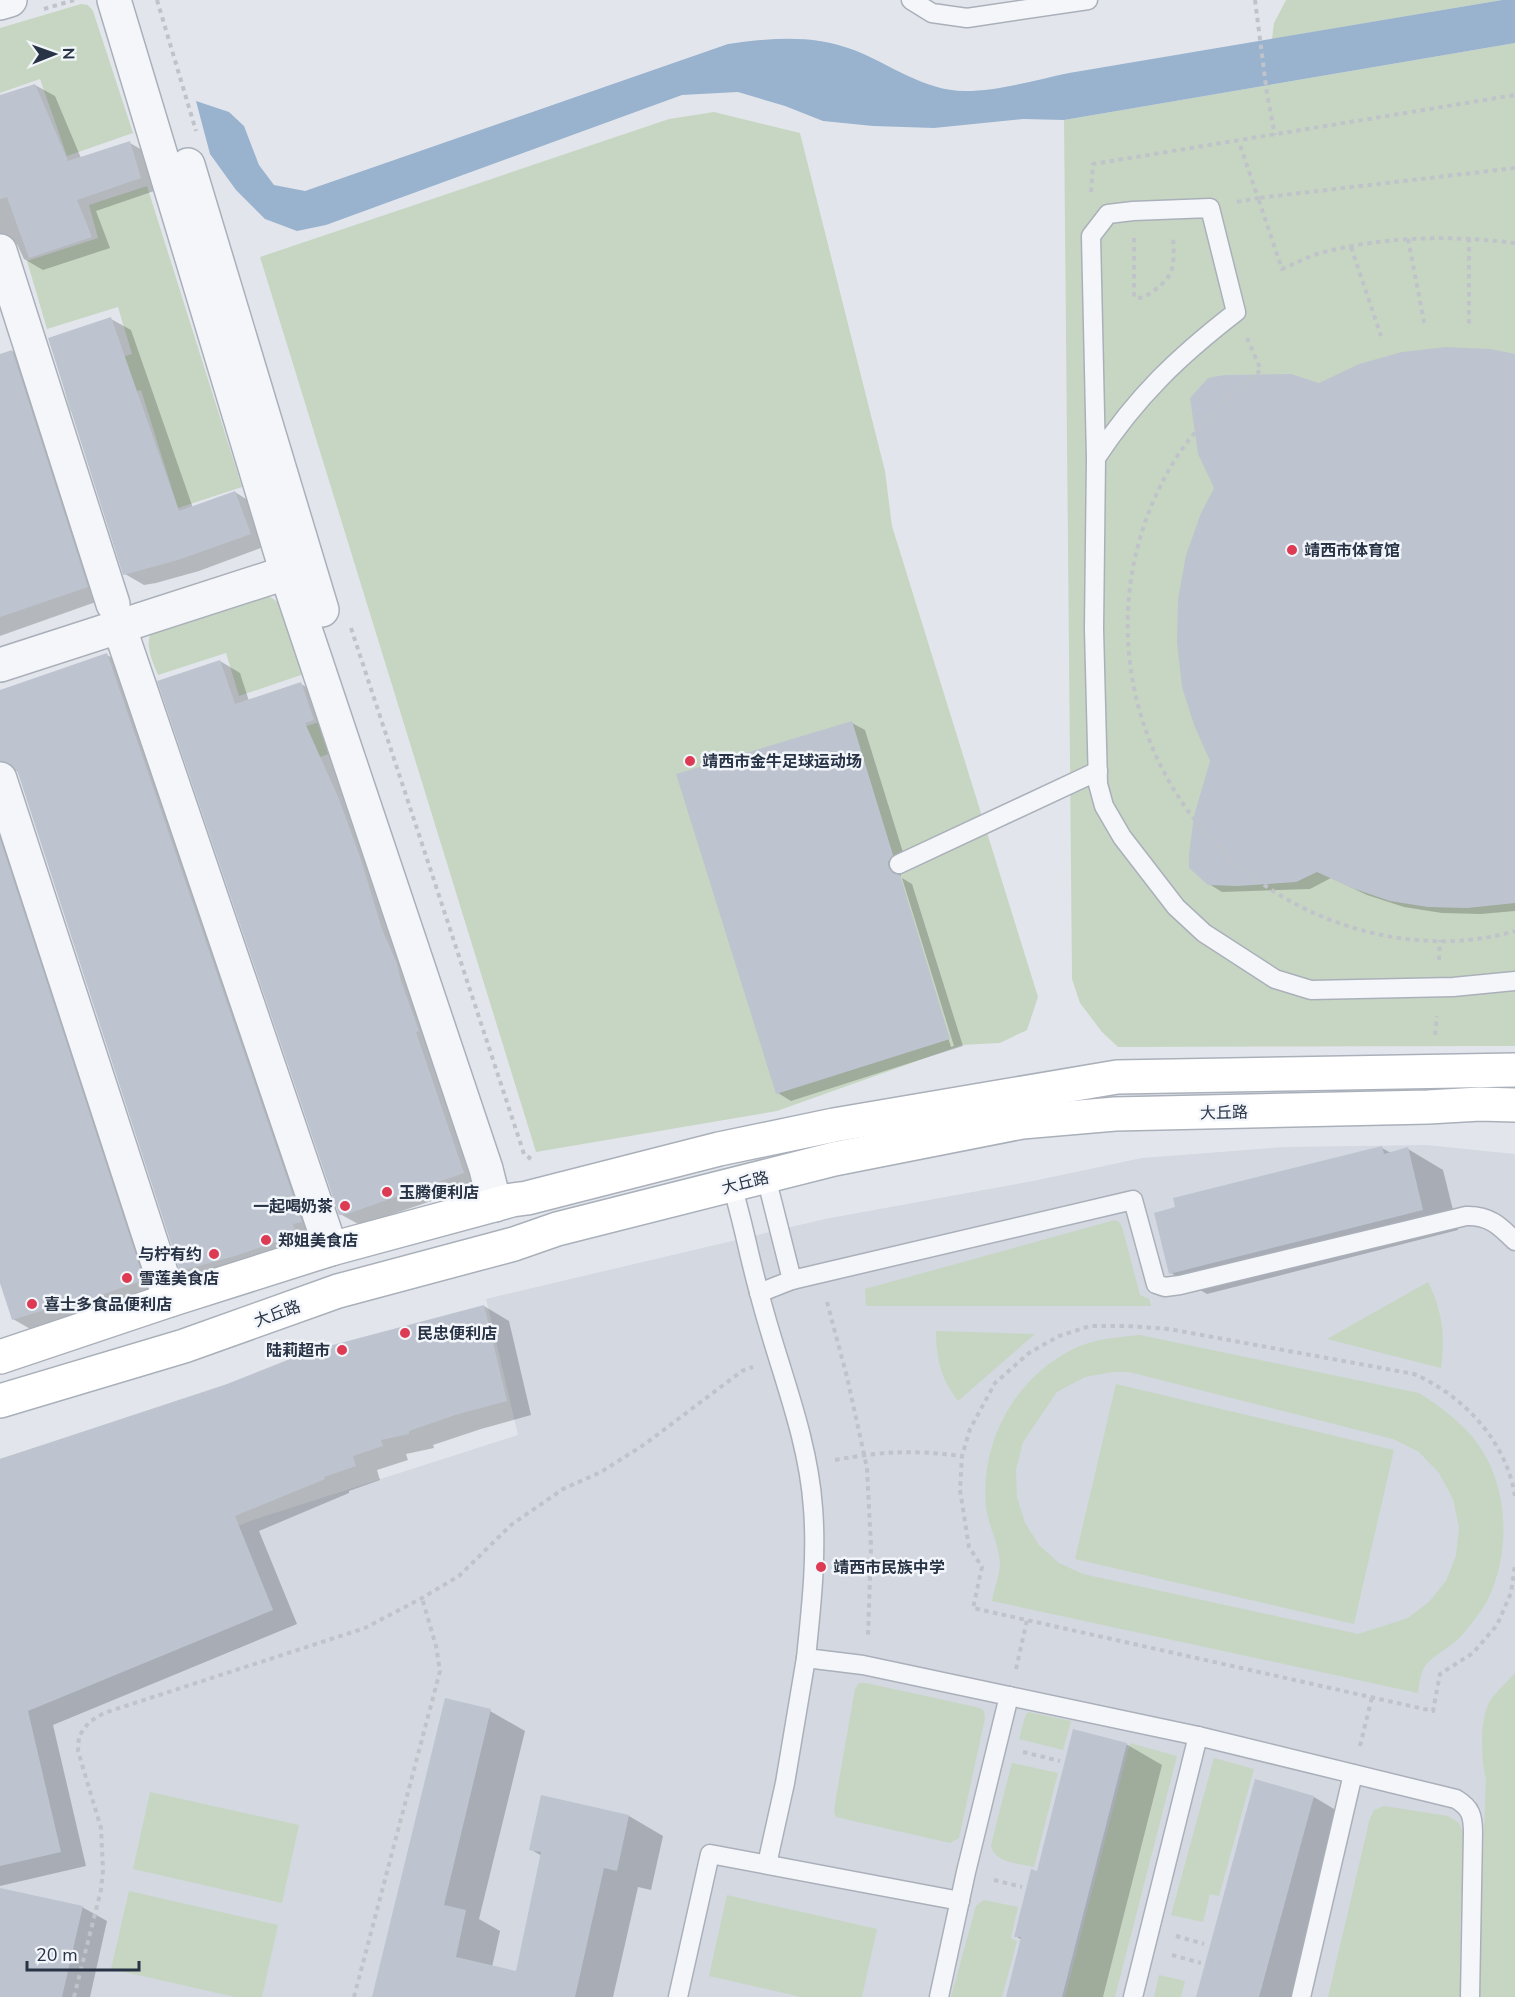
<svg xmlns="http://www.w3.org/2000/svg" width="1515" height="1997" font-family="'Nunito Sans','Noto Sans SC',sans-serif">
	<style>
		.built { fill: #d3d8e1 }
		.green { fill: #c7d6c2; fill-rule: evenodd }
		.water { fill: #99b3cf }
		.shadow { fill: #0003 }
		.building { fill: #bec4cf }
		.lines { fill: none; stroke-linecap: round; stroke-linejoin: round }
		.service-casing { stroke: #aab0ba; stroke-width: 21 }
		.minor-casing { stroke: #aab0ba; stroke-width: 36 }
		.secondary-casing { stroke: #aab0ba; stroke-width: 36 }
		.path { stroke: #c0c3ca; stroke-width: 4; stroke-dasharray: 4.5 4.5; stroke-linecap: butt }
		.service { stroke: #f5f6f9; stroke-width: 18 }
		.minor { stroke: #f5f6f9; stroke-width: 33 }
		.secondary { stroke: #fff; stroke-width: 33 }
		.poi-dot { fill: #dd3a53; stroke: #f2f5f9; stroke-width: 2 }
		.labels { text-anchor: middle; stroke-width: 5; stroke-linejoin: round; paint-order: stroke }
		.poi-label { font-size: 16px; font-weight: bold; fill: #283346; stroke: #f2f5f9; text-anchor: start }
		.street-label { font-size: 16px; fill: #283346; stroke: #f2f5f9 }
	</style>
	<rect width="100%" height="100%" fill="#e2e6ec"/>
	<path class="built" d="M 1426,1145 L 1515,1154 L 1515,1997 L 0,1997 L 0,1615 L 256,1519 L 518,1435 L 486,1299 L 825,1219 L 1033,1181 L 1142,1158 L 1284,1147 Z"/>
	<g class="green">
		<path d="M 1286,0 L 1502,0 L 1272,39 L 1274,23 Z"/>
		<path d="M 81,4 L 88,5 L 93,11 L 133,133 L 67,156 L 40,79 L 0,93 L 0,28 Z"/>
		<path d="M 1515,43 L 1515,1046 L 1118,1047 L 1102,1032 L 1080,1003 L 1072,979 L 1064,120 Z"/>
		<path d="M 714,112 L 800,133 L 885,471 L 892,526 L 1038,997 L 1027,1030 L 1000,1043 L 962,1045 L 777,1111 L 536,1152 L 260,257 L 669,119 Z"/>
		<path d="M 147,186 L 242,487 L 178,508 L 141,390 L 70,412 L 61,376 L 132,354 L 118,307 L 47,329 L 27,261 L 98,238 L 89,205 Z"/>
		<path d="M 264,595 L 272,598 L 279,603 L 304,674 L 239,696 L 226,653 L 158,675 C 152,660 144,645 152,630 Z"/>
		<path d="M 319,722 L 329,754 L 271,773 L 261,741 Z"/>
		<path d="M 1115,1220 L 1119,1222 L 1122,1227 L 1140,1295 L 1149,1299 L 1151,1306 L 866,1306 L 865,1289 Z"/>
		<path d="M 1428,1282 C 1443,1312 1445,1336 1441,1368 L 1327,1339 Z"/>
		<path d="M 936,1331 L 1035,1334 L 958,1401 C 941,1380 936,1358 936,1331 Z"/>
		<path d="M 1140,1335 L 1419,1393 C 1438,1405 1454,1417 1469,1433 C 1509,1477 1513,1549 1487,1601 C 1481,1612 1471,1624 1463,1634 C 1454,1646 1427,1658 1423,1670 C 1420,1677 1419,1685 1418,1693 L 992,1601 C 994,1589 999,1577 1000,1565 C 1000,1545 988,1526 986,1507 C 980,1442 1014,1379 1073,1349 C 1094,1339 1117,1337 1140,1335 ZM 1113,1372 L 1129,1372 L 1393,1439 L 1419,1452 L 1439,1473 L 1453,1499 L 1459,1527 L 1456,1556 L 1446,1581 L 1429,1602 L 1408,1618 L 1358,1634 L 1083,1574 L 1059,1563 L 1039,1545 L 1025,1523 L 1017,1497 L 1016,1470 L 1023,1442 L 1057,1392 L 1085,1377 Z"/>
		<path d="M 1116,1384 L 1394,1450 L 1354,1624 L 1075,1559 Z"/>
		<path d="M 1515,1673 L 1515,1997 L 1480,1997 L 1481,1905 L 1486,1779 C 1481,1760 1479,1719 1490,1701 C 1497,1691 1507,1682 1515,1673 Z"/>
		<path d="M 859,1683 L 866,1683 L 980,1708 L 984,1711 L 985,1718 L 959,1838 L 950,1843 L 836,1817 L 834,1812 L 835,1803 L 855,1689 Z"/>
		<path d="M 1028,1712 L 1071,1721 L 1063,1750 L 1019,1739 L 1025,1717 Z"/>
		<path d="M 1130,1743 L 1177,1756 L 1115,1997 L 1065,1997 Z"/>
		<path d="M 1214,1758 L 1254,1769 L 1219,1896 L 1210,1894 L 1203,1922 L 1171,1915 Z"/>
		<path d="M 1012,1763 L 1058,1773 L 1034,1867 C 1019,1863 993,1863 991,1845 Z"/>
		<path d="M 150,1792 L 299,1825 L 282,1903 L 133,1869 Z"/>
		<path d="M 1384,1806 L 1448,1816 L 1459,1823 L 1464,1835 L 1460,1935 L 1460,1997 L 1328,1997 L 1370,1818 L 1374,1810 Z"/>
		<path d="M 129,1891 L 278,1925 L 262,1997 L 235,1997 L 111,1969 Z"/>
		<path d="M 727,1895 L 877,1929 L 862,1997 L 801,1997 L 709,1976 Z"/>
		<path d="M 984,1900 L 1018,1907 L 1011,1938 L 1017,1941 L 1002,1997 L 951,1997 L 976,1906 Z"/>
		<path d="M 1159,1975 L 1185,1981 L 1181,1997 L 1154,1997 Z"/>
	</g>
	<path class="water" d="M 1502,0 L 1515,0 L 1515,43 L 1064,120 L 1023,119 L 934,128 L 873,126 L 823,121 L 785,106 L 738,92 L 682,95 L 326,225 L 297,231 L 265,219 L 236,190 L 210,154 L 196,101 L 229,112 L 244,126 L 259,165 L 274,185 L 305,191 L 728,44 C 771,38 812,34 854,50 C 890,64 924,91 965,91 C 999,91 1035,80 1069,73 Z"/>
	<g class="shadow">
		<path d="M 35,85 L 55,96 L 81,158 L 130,143 L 149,154 L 160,189 L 96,211 L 110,248 L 43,270 L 24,259 L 17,244 L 14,244 L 0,285 L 0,96 Z"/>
		<path d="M 111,319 L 131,330 L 193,508 L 235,492 L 254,504 L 269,545 L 199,571 L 156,583 L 144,585 L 125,574 Z"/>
		<path d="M 12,351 L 31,363 L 107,598 L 0,636 L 0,356 Z"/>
		<path d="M 1515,356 L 1515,911 L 1481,914 L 1442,913 L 1404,907 L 1367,895 L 1331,878 L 1310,889 L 1222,892 L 1209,884 L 1319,385 Z"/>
		<path d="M 107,655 L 126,666 L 314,1246 L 201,1281 L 182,1270 L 18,771 L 15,771 L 5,778 L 162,1291 L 32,1330 L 13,1319 L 0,1282 L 0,691 Z"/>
		<path d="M 220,661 L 240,673 L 249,701 L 301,684 L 321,695 L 482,1184 L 360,1225 L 340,1214 Z"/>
		<path d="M 852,723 L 865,730 L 906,862 L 900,870 L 901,876 L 898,876 L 951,1047 L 954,1046 L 902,878 L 912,884 L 963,1046 L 791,1101 L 778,1093 Z"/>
		<path d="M 1382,1148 L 1391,1153 L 1408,1149 L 1443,1170 L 1458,1230 L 1207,1294 L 1171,1273 Z"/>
		<path d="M 484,1306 L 509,1321 L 531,1415 L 481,1429 L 433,1445 L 434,1448 L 406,1454 L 408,1460 L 377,1470 L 380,1480 L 349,1491 L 349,1493 L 259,1531 L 297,1624 L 53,1725 L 86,1866 L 0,1886 L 0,1459 Z"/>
		<path d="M 490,1711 L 525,1731 L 479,1919 L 500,1931 L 492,1967 L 517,1973 L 542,1856 L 530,1849 L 629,1816 L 663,1836 L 651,1890 L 638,1887 L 613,1997 L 374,1997 Z"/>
		<path d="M 1126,1744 L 1162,1765 L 1103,1997 L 1008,1997 L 1022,1940 L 1015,1936 L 1038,1873 Z"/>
		<path d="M 1314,1797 L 1349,1818 L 1301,1997 L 1197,1997 Z"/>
		<path d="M 0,1889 L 82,1907 L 107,1921 L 90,1997 L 0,1997 Z"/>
	</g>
	<g class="building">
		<path d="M 35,84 L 68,161 L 130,141 L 141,178 L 77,200 L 92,237 L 29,258 L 7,197 L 0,199 L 0,95 Z"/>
		<path d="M 111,317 L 179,511 L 235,491 L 251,534 L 178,560 L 123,575 L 48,338 Z"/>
		<path d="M 1446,347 L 1491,349 L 1515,354 L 1515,903 L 1467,908 L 1428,907 L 1390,901 L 1352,888 L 1317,872 L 1296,882 L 1237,886 L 1208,885 L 1189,868 L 1189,854 L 1194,816 L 1210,761 L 1194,725 L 1182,687 L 1177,643 L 1178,599 L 1186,555 L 1201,513 L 1214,488 L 1198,454 L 1190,398 L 1208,378 L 1224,375 L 1291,374 L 1319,383 L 1359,364 L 1402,352 Z"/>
		<path d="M 12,350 L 88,587 L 0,617 L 0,354 Z"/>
		<path d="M 107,653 L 302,1222 L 293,1224 L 296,1235 L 235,1256 L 180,1271 L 18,773 L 12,765 L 0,761 L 0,690 Z"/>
		<path d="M 220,660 L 235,704 L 301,682 L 314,720 L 305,723 L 339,799 L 361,860 L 382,929 L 397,964 L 401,981 L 419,1031 L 416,1032 L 464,1173 L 347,1214 L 339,1215 L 157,681 Z"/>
		<path d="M 852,721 L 893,855 L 888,862 L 889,868 L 893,873 L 900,875 L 950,1039 L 776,1094 L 676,774 Z"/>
		<path d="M 0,839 L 144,1280 L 78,1303 L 77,1300 L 12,1320 L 0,1283 Z"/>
		<path d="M 1382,1146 L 1384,1154 L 1408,1147 L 1423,1210 L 1169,1274 L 1154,1213 L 1175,1207 L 1173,1198 Z"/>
		<path d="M 484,1305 L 507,1401 L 455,1415 L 409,1431 L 409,1434 L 381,1440 L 383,1446 L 353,1456 L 356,1466 L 324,1477 L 325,1479 L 235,1516 L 273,1610 L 28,1711 L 61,1852 L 0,1866 L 0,1459 L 227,1384 L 310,1351 Z"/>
		<path d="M 445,1698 L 491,1709 L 444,1905 L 466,1910 L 456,1957 L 516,1971 L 541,1852 L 529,1850 L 541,1795 L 629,1815 L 617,1871 L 604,1868 L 575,1997 L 372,1997 Z"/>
		<path d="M 1073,1729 L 1127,1743 L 1062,1997 L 1006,1997 L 1021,1937 L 1014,1937 L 1031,1869 L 1037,1871 Z"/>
		<path d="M 1255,1779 L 1314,1796 L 1259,1997 L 1196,1997 Z"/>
		<path d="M 0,1888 L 83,1906 L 62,1997 L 0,1997 Z"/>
	</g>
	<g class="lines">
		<g class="service-casing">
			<g id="service">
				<path d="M 911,0 L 932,13 L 967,18 L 1088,0"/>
				<path d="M 1096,458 C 1137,396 1178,357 1236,312 L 1210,208 L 1133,211 L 1108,214 L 1091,236 L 1096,458 L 1094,629 L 1098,784 L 1104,806 L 1122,837 L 1176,907 L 1204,933 L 1275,979 L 1311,990 L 1453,987 L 1515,981"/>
				<path d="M 899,864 L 1098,771"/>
				<path d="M 766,1177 L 792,1280"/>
				<path d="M 732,1186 C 743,1221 749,1257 759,1292 C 777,1364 808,1434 813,1508 C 817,1558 811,1609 806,1658 L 863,1665 L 1009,1696 L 966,1872 L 939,1997"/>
				<path d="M 759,1293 L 792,1280 L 1133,1200 L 1156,1284 L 1165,1287 L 1180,1285 L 1466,1216 C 1489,1215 1500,1226 1515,1241"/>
				<path d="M 1009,1696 L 1198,1736 L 1456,1799 C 1471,1808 1473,1816 1473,1833 L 1470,1997"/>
				<path d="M 767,1864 L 785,1783 L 806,1658"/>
				<path d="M 678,1997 L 710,1854 L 960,1901"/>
				<path d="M 1133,1997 L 1198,1736"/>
				<path d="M 1301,1997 L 1353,1774"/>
			</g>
		</g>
		<g class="minor-casing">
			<g id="minor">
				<path d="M 114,0 L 292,590 L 486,1169 L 495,1205"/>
				<path d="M 0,3 L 10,0"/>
				<path d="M 188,165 L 322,610"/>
				<path d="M 0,251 L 113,604"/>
				<path d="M 119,626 L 331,1249"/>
				<path d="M 0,665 L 307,566"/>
				<path d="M 0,779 L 170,1300"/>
			</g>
		</g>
		<g class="secondary-casing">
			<g id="secondary">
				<path d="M 0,1357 L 170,1300 L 331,1249 L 512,1200 L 527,1198 L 719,1149 L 834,1125 L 1117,1077 L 1515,1070"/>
				<path d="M 0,1401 L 184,1346 L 338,1291 L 514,1244 L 557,1229 L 834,1159 L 1022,1122 L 1115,1114 L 1428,1107 L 1480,1104 L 1515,1105"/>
			</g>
		</g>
		<g class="path">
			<path d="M 157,0 L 196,131"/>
			<path d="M 1255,0 L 1267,94 L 1275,135"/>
			<path d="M 44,9 L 74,0"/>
			<path d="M 1515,168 L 1258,198 L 1282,269 C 1294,264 1305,258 1317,254 C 1382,236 1449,235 1515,243"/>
			<path d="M 1091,192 L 1093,164 L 1515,95"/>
			<path d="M 1237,202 L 1258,198 L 1239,142"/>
			<path d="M 1134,238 L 1134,297 L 1143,298 C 1174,278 1175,272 1173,236"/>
			<path d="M 1469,238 L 1469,328"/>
			<path d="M 1408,239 L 1425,327"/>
			<path d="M 1351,247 L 1381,336"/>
			<path d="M 1247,338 L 1261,370 C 1228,396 1199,423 1176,458 C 1071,626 1144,846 1328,919 C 1386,942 1455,949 1515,931"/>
			<path d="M 351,628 L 524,1154 L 531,1159"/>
			<path d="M 1439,960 L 1440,940"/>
			<path d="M 1435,1035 L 1437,1016"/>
			<path d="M 827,1302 L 847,1377 L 867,1468 L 871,1547 L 868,1637"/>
			<path d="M 835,1460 C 883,1451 913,1450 962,1456"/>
			<path d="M 1515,1496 C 1506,1441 1464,1396 1414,1374 L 1169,1329 L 1127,1326 L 1090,1326 L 1059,1336 L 1029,1353 L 995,1383 L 970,1429 L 962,1456 L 960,1490 L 969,1547 L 982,1567 L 973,1608 L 1433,1711 L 1440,1674 L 1473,1653 L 1497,1625 L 1511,1593 L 1515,1565"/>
			<path d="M 1016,1669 L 1027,1620"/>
			<path d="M 1360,1746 L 1372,1697"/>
			<path d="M 1023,1752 L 1060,1761"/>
			<path d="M 994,1880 L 1022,1887"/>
			<path d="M 1176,1936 L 1204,1944"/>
			<path d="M 1172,1955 L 1201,1963"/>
			<path d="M 74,1997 L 101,1890 L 103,1870 L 101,1828 L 78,1751 L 79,1736 L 89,1722 L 104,1713 L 365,1628 L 422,1598 L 459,1576 L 511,1525 L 563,1489 L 601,1472 L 645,1444 L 742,1371 L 753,1367"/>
			<path d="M 354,1997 L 440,1671 L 436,1646 L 422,1598"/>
		</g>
		<use href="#service" class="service"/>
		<use href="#minor" class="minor"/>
		<use href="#secondary" class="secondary"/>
	</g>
	<g class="poi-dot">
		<circle cx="1292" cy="550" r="6"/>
		<circle cx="690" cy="761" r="6"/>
		<circle cx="387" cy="1192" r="6"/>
		<circle cx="345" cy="1206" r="6"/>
		<circle cx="266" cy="1240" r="6"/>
		<circle cx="214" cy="1254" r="6"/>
		<circle cx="127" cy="1278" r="6"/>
		<circle cx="32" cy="1304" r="6"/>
		<circle cx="405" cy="1333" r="6"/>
		<circle cx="342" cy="1350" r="6"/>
		<circle cx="821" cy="1567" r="6"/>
	</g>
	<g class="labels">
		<g class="poi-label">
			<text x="1304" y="556">靖西市体育馆</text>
			<text x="702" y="767">靖西市金牛足球运动场</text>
			<text x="399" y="1198">玉腾便利店</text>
			<text x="333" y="1212" text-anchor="end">一起喝奶茶</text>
			<text x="278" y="1246">郑姐美食店</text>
			<text x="202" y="1260" text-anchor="end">与柠有约</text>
			<text x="139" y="1284">雪莲美食店</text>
			<text x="44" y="1310">喜士多食品便利店</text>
			<text x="417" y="1339">民忠便利店</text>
			<text x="330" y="1356" text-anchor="end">陆莉超市</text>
			<text x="833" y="1573">靖西市民族中学</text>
		</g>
		<g class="street-label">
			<text transform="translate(1224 1112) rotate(-1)" y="6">大丘路</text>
			<text transform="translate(745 1182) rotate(-14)" y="6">大丘路</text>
			<text transform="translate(277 1313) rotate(-20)" y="6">大丘路</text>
		</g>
	</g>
	<g transform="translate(54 54) rotate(89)" stroke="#f2f5f9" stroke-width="4.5" paint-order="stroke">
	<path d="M0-4.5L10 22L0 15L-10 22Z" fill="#283346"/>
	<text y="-9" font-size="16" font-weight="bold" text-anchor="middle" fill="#283346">N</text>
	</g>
	<path d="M27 1961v9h112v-9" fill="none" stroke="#283346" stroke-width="3"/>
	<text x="36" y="1961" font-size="18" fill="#283346" stroke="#f2f5f9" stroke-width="4.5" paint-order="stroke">20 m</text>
</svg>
